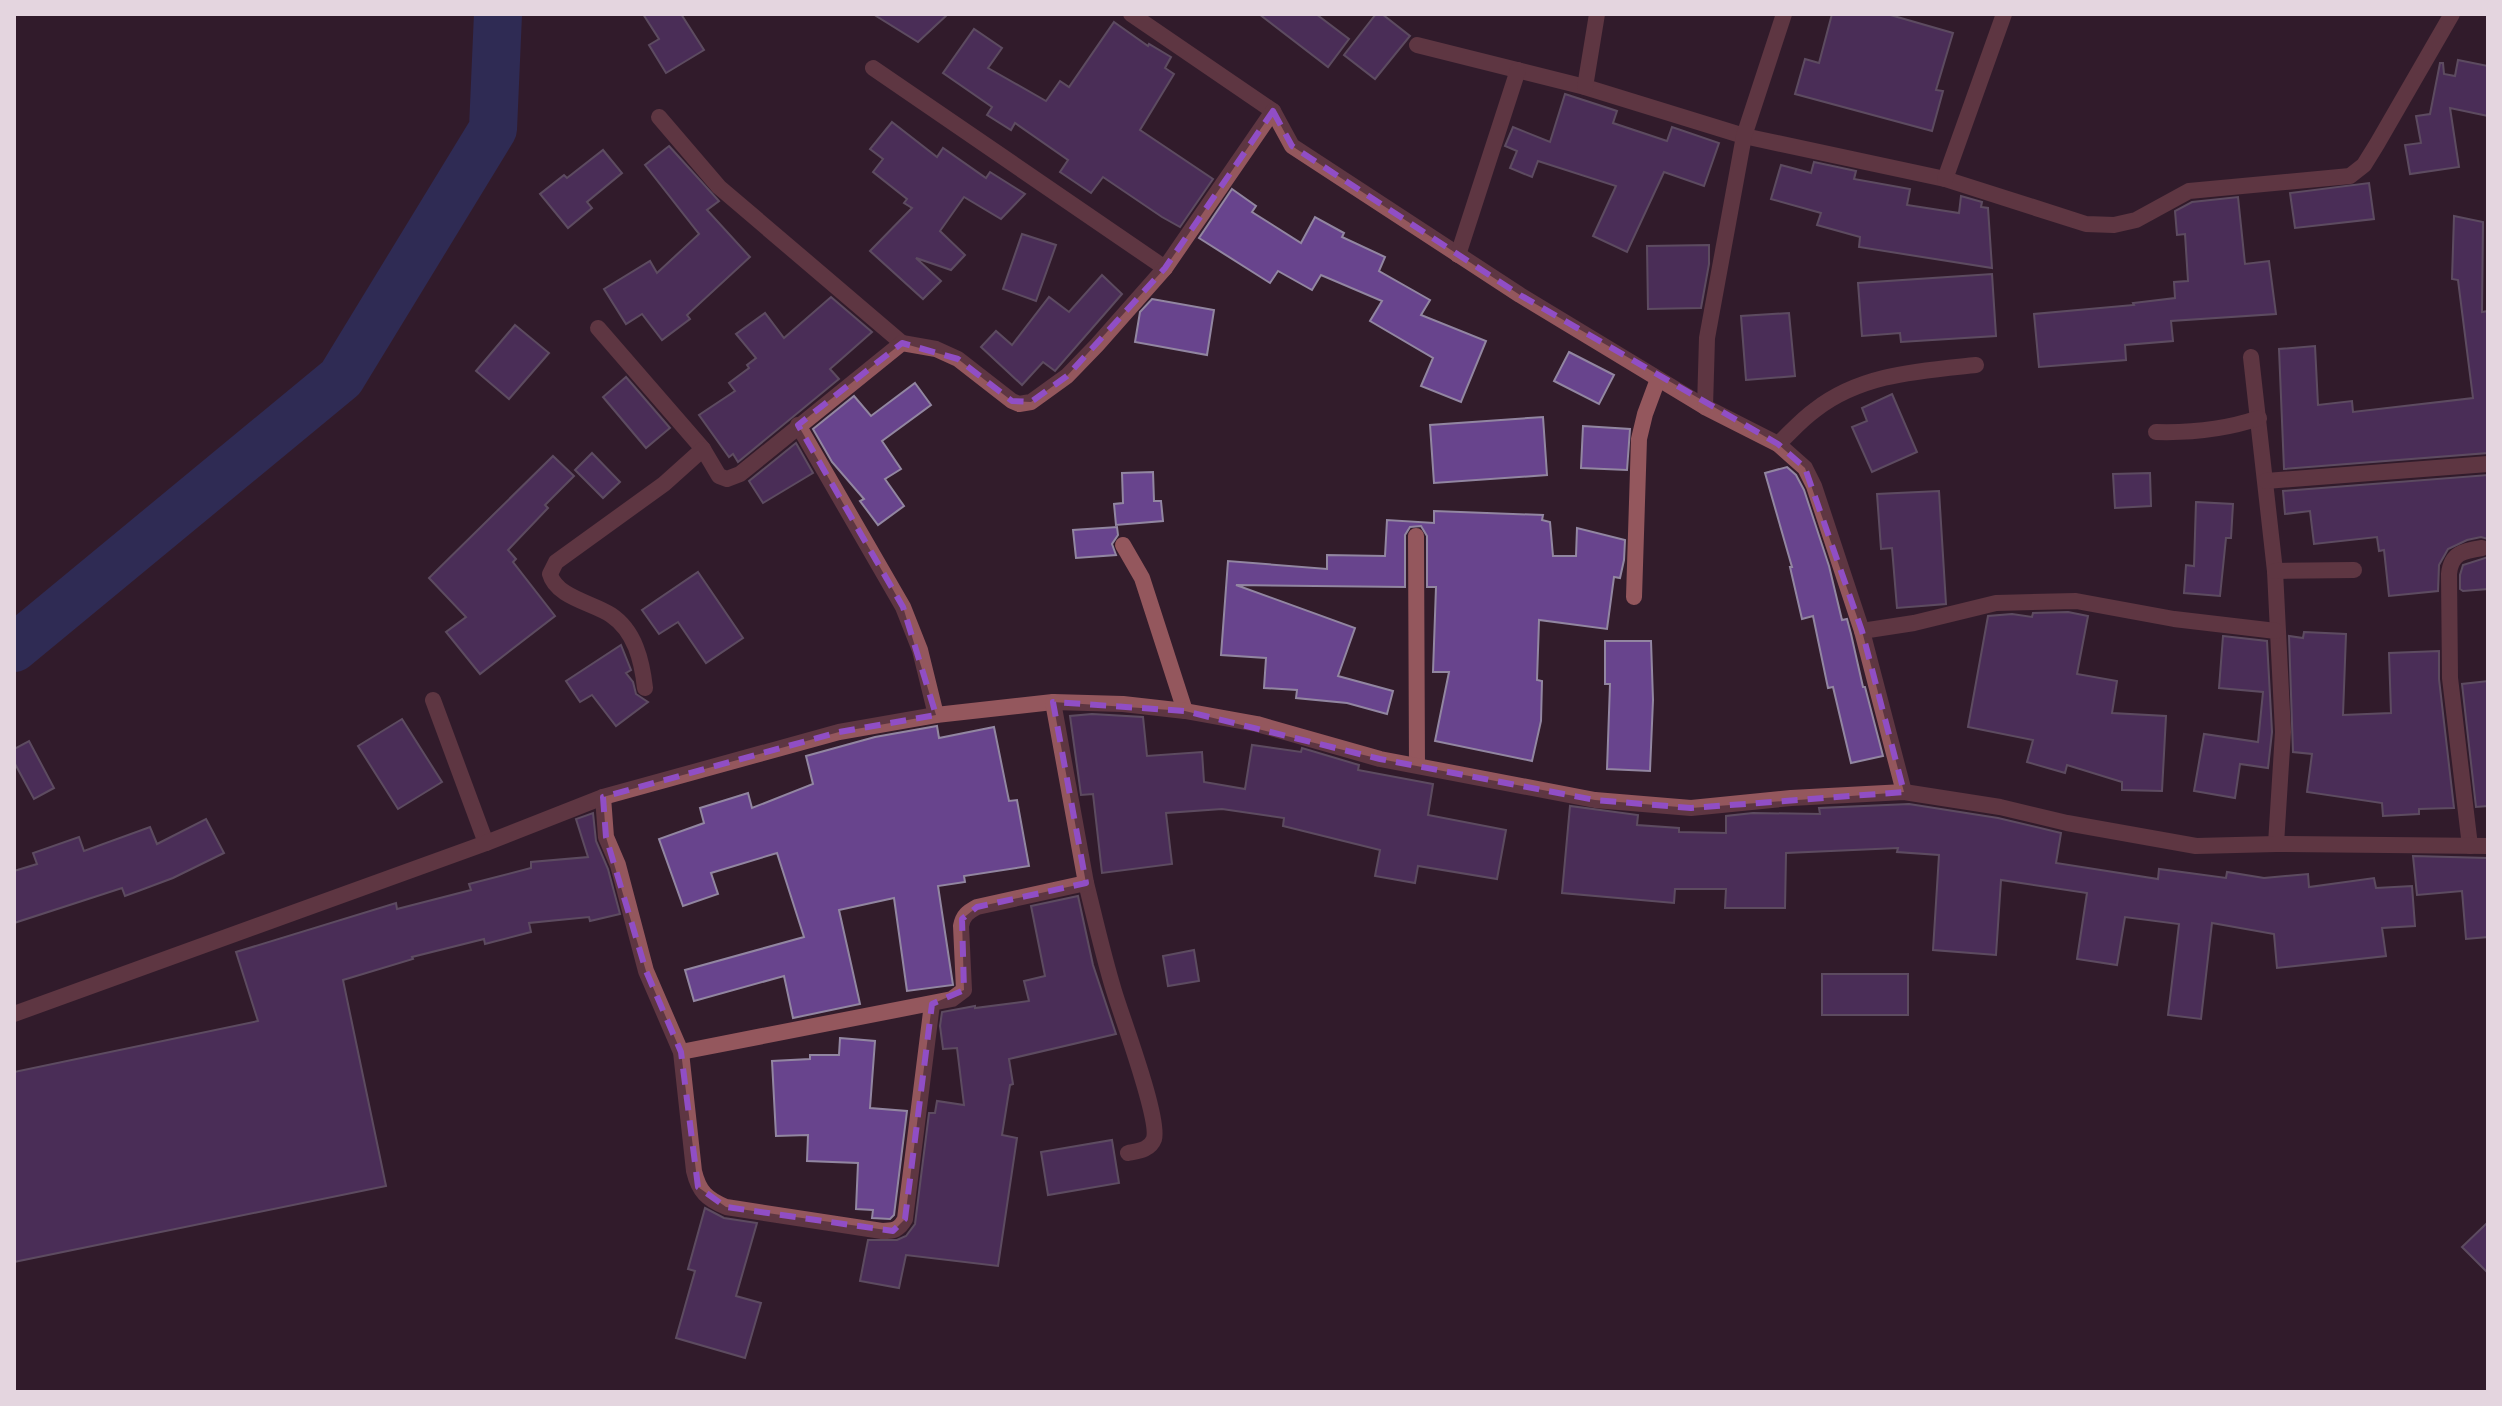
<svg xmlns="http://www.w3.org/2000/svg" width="2502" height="1406" font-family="Lato,sans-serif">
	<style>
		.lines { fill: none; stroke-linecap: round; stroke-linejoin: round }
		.river { stroke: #2e3e85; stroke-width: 48 }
		.building { fill: #68448d; stroke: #9286a1; stroke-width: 2 }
		.minor { stroke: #94575d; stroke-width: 16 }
		.marked { fill: none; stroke: #904ec5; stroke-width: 6; stroke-dasharray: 16 10; stroke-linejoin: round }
	</style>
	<rect width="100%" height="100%" fill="#321c2b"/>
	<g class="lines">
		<path class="river" d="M 14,648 L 341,378 L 493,129 L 498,14"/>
	</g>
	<g class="building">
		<path d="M 643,14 L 681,14 L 704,50 L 666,73 L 649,45 L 659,39 Z"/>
		<path d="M 873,14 L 948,14 L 918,42 Z"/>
		<path d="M 1259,14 L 1316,14 L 1349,39 L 1328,67 Z"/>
		<path d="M 1376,14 L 1382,14 L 1410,36 L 1375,79 L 1344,55 Z"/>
		<path d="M 1832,14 L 1887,14 L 1953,33 L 1936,90 L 1943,91 L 1932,131 L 1795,94 L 1805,59 L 1819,63 Z"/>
		<path d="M 1114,22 L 1148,46 L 1149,44 L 1171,57 L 1165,68 L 1174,74 L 1140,130 L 1213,179 L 1180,227 L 1162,217 L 1103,177 L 1091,193 L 1060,172 L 1068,160 L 1015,123 L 1011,130 L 987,115 L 992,107 L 943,73 L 974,29 L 1002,48 L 988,68 L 1046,101 L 1060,81 L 1069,87 Z"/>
		<path d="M 2458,60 L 2488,66 L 2488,116 L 2450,108 L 2459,167 L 2410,174 L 2405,145 L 2421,143 L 2416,116 L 2430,114 L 2440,63 L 2443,63 L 2444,74 L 2455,76 Z"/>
		<path d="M 1565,94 L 1617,111 L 1613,123 L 1667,141 L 1672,127 L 1719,143 L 1704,186 L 1664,172 L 1627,252 L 1593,236 L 1616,186 L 1538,161 L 1532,177 L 1510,168 L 1517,151 L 1505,146 L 1513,127 L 1550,142 Z"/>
		<path d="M 892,122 L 937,157 L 943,148 L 986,178 L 990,172 L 1025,194 L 1001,219 L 964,197 L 940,231 L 965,255 L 951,270 L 916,258 L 941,281 L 923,299 L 870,251 L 912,208 L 904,203 L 907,199 L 873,172 L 883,159 L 870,149 Z"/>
		<path d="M 669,146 L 719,201 L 707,210 L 750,257 L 687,315 L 690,319 L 662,340 L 642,314 L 626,324 L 604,289 L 650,261 L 657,273 L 699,234 L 645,165 Z"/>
		<path d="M 603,150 L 622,173 L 587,202 L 592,208 L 568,228 L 540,194 L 564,175 L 567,178 Z"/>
		<path d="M 1814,162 L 1856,171 L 1854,179 L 1910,189 L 1907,205 L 1959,213 L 1961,196 L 1982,202 L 1981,207 L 1988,208 L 1992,268 L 1859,247 L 1860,237 L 1817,225 L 1821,213 L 1771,199 L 1781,165 L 1811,173 Z"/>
		<path d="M 2369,183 L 2374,219 L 2295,228 L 2290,193 Z"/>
		<path d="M 1232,189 L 1256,206 L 1252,212 L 1301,243 L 1315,217 L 1344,233 L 1342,237 L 1385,257 L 1379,271 L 1430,300 L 1421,315 L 1486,341 L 1461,402 L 1421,386 L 1433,358 L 1370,321 L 1382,301 L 1321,275 L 1312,290 L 1278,271 L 1270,283 L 1199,238 Z"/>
		<path d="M 2238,197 L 2245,264 L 2269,261 L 2276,314 L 2171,321 L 2173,341 L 2125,345 L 2126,360 L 2039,367 L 2034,314 L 2134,305 L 2133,303 L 2175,298 L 2174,282 L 2188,281 L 2185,234 L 2177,235 L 2175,211 L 2192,202 Z"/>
		<path d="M 2454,216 L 2483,222 L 2482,312 L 2488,311 L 2488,453 L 2284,469 L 2279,349 L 2315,346 L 2318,405 L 2352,401 L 2353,412 L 2473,398 L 2458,280 L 2452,279 Z"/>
		<path d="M 1022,234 L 1056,245 L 1036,301 L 1003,289 Z"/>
		<path d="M 1709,245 L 1709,264 L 1701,308 L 1648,309 L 1647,246 Z"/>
		<path d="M 1992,274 L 1996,336 L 1901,342 L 1900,333 L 1862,336 L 1858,283 Z"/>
		<path d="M 1102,275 L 1122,294 L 1055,371 L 1043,362 L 1022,385 L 981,347 L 996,331 L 1012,345 L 1049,297 L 1069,312 Z"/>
		<path d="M 831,297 L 872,332 L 830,369 L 839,379 L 738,462 L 733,454 L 729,457 L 699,415 L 735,391 L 729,383 L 749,368 L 747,365 L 756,358 L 736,334 L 765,313 L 784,338 Z"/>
		<path d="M 1152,299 L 1214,310 L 1207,355 L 1135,342 L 1140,312 Z"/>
		<path d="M 1789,313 L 1795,376 L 1746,380 L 1741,316 Z"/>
		<path d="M 515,325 L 549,353 L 509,399 L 476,371 Z"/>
		<path d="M 1569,352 L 1614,375 L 1599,404 L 1554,381 Z"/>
		<path d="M 626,377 L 670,428 L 646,448 L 603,397 Z"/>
		<path d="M 915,383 L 931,405 L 882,441 L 901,469 L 885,479 L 904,506 L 878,525 L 860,501 L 864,499 L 832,462 L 813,429 L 854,396 L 871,416 Z"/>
		<path d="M 1892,394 L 1917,452 L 1872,472 L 1852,427 L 1867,421 L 1862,408 Z"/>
		<path d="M 1543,417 L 1547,475 L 1434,483 L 1430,425 Z"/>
		<path d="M 1583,426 L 1630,429 L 1627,470 L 1581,468 Z"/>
		<path d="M 796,443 L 813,473 L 763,503 L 749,481 Z"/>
		<path d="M 592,453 L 620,482 L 603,498 L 575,470 Z"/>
		<path d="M 553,456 L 574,476 L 545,505 L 548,508 L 508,550 L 516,559 L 513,562 L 555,616 L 480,674 L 446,632 L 466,617 L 429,578 Z"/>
		<path d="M 1787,467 L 1796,475 L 1804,490 L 1829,566 L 1842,620 L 1847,619 L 1851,634 L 1863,687 L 1865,687 L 1883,756 L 1851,763 L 1833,687 L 1828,688 L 1813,616 L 1802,619 L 1790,567 L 1792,567 L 1765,473 Z"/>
		<path d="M 1153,472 L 1154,501 L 1161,501 L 1163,521 L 1116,525 L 1114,504 L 1123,503 L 1122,473 Z"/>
		<path d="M 2150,473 L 2151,506 L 2115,508 L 2113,474 Z"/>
		<path d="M 2488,475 L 2488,539 L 2481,537 L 2467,540 L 2448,549 L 2439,565 L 2438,591 L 2389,596 L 2384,550 L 2379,551 L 2377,537 L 2314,544 L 2310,511 L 2285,514 L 2283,491 Z"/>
		<path d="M 1939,491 L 1946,604 L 1897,608 L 1892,548 L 1881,549 L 1877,494 Z"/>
		<path d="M 2196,502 L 2233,504 L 2231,538 L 2226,538 L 2220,596 L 2184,593 L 2186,565 L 2194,566 Z"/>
		<path d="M 1434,511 L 1543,515 L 1542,520 L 1550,522 L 1553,556 L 1576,556 L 1577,528 L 1625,540 L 1624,560 L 1620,578 L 1614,577 L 1607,629 L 1539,620 L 1537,680 L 1542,681 L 1541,721 L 1532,761 L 1435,741 L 1449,672 L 1433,672 L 1436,587 L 1427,587 L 1427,536 L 1421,526 L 1410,527 L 1405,535 L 1405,587 L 1236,585 L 1355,628 L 1338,676 L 1393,691 L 1387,714 L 1347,703 L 1296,698 L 1297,690 L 1264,688 L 1266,658 L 1221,655 L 1228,561 L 1327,569 L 1327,555 L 1385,556 L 1387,520 L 1434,523 Z"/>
		<path d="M 1117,527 L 1118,535 L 1112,544 L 1116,555 L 1076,558 L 1073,530 Z"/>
		<path d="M 2488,557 L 2488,589 L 2463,591 L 2460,589 L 2460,575 L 2463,565 Z"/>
		<path d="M 698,572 L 743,638 L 706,663 L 678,622 L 659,634 L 642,610 Z"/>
		<path d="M 2068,612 L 2088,616 L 2077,674 L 2117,681 L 2112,713 L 2166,716 L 2162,791 L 2122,790 L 2122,782 L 2067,765 L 2065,773 L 2027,762 L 2033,740 L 1968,727 L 1988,616 L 2012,614 L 2032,617 L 2033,613 Z"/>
		<path d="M 2304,632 L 2346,634 L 2343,715 L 2391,713 L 2389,653 L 2439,651 L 2439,679 L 2454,808 L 2419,809 L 2419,814 L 2383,816 L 2382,803 L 2307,792 L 2312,754 L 2293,752 L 2289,636 L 2303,638 Z"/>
		<path d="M 2223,636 L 2267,641 L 2272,732 L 2268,768 L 2240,764 L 2235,798 L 2194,791 L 2204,734 L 2258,742 L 2263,692 L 2219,688 Z"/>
		<path d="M 1605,641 L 1651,641 L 1653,700 L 1650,771 L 1607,769 L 1610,684 L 1605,684 Z"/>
		<path d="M 621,645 L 631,670 L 626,673 L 633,682 L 636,694 L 648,702 L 616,726 L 592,695 L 580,702 L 566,681 Z"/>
		<path d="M 2488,681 L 2488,806 L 2476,807 L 2462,684 Z"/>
		<path d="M 1092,714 L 1143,717 L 1147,756 L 1202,752 L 1204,782 L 1245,789 L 1252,745 L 1301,752 L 1302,748 L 1359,765 L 1358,770 L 1433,784 L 1428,815 L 1506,830 L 1497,879 L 1418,866 L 1415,883 L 1375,876 L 1380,850 L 1283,826 L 1284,818 L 1222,809 L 1166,813 L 1172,864 L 1102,873 L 1093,794 L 1081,795 L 1070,716 Z"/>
		<path d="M 402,719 L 442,782 L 398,809 L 358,746 Z"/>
		<path d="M 937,726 L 939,738 L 994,727 L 1009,801 L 1017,800 L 1029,866 L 964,876 L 965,882 L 938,886 L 953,985 L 907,991 L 894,898 L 839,910 L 860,1004 L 793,1018 L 784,976 L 694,1001 L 685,970 L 804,937 L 777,853 L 711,873 L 718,894 L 683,906 L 659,839 L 704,823 L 700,808 L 748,793 L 752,808 L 813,784 L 806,756 L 875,737 Z"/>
		<path d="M 29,741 L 54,788 L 34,799 L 14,762 L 14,749 Z"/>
		<path d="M 1909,804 L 1998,818 L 2061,833 L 2056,863 L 2158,879 L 2159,869 L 2226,878 L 2227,872 L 2264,878 L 2308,874 L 2309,887 L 2374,878 L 2376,888 L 2412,886 L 2415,926 L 2382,928 L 2386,956 L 2277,968 L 2274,934 L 2212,923 L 2201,1019 L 2168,1015 L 2179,924 L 2125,917 L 2117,965 L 2077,959 L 2087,893 L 2001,880 L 1996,955 L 1933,950 L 1939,855 L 1897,852 L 1898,848 L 1786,853 L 1785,908 L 1725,908 L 1726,889 L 1675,889 L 1674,903 L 1562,893 L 1570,806 L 1638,815 L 1637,825 L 1679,828 L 1679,832 L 1726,833 L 1726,816 L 1753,813 L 1820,814 L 1819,808 Z"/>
		<path d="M 593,813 L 596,841 L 608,869 L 620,914 L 590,921 L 589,917 L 529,923 L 531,932 L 485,944 L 484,939 L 412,957 L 413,959 L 343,980 L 386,1186 L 14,1262 L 14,1072 L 258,1021 L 236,952 L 396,903 L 397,909 L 471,890 L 469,884 L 531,868 L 531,862 L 588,857 L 576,819 Z"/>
		<path d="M 206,819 L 224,853 L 173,878 L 125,896 L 122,888 L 14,923 L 14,871 L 37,864 L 33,853 L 79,837 L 84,851 L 150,827 L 157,844 Z"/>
		<path d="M 2413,856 L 2488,858 L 2488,937 L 2466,939 L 2462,891 L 2417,895 Z"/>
		<path d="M 1078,896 L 1093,965 L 1116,1034 L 1009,1059 L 1013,1084 L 1010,1085 L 1002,1135 L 1017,1138 L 998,1266 L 906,1255 L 899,1288 L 860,1281 L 868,1240 L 897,1240 L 906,1236 L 915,1224 L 929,1113 L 935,1113 L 937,1101 L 964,1105 L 957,1048 L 943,1049 L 940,1026 L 942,1012 L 975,1006 L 975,1008 L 1029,1001 L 1024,981 L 1045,976 L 1031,906 Z"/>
		<path d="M 1194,950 L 1199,981 L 1168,986 L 1163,956 Z"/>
		<rect x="1822" y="974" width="86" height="41"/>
		<path d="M 840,1038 L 875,1041 L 870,1108 L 907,1111 L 894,1215 L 890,1219 L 872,1218 L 873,1210 L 856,1209 L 858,1163 L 807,1161 L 808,1135 L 776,1136 L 772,1061 L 810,1059 L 810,1055 L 839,1055 Z"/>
		<path d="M 1112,1140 L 1119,1183 L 1048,1195 L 1041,1152 Z"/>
		<path d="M 705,1208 L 724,1218 L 757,1223 L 736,1296 L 761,1303 L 745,1358 L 676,1338 L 695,1271 L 688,1269 Z"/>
		<path d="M 2488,1222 L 2488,1273 L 2462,1247 Z"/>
	</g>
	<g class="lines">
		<g class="minor">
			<path d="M 1131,14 L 1273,111 L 1292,146 L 1520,295 L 1705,407 L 1778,444 L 1805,468 L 1814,486 L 1862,631 L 1904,792"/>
			<path d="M 1417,45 L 1585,87 L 1744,136 L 1945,179 L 2086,224 L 2114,225 L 2136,220 L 2189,191 L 2350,176 L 2364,165 L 2377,144 L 2452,14"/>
			<path d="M 873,68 L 1165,268"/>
			<path d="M 1585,87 L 1597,14"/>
			<path d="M 659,117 L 719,187 L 902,343"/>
			<path d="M 1945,179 L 2004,14"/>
			<path d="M 1458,255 L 1518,70"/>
			<path d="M 598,328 L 703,449"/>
			<path d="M 2251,357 L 2275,571 L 2283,732 L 2276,844"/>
			<path d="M 1705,407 L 1707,338 L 1744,136 L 1784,14"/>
			<path d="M 798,425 L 903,607 L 920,650 L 936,715"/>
			<path d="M 2156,432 C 2192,433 2224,430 2259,418"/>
			<path d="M 1778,444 C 1790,433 1801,420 1815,410 C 1861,374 1919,371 1976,365"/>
			<path d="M 2266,481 L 2488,464"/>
			<path d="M 1416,536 L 1417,765"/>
			<path d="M 1123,545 L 1142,578 L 1185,711"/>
			<path d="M 2275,571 L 2354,570"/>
			<path d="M 1634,597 L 1639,439 L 1645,414 L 1658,379"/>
			<path d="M 1862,631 L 1914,623 L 1996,603 L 2076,601 L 2174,619 L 2276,631"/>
			<path d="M 645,688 C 642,661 635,631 611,615 C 593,603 556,597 550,574 L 556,562 L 664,484 L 703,449 L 719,476 L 727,479 L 740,474 L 902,343 L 936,349 L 958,359 L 1012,401 L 1019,404 L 1031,402 L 1067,376 L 1097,345 L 1165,268 L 1273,111"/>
			<path d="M 433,700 L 486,843"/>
			<path d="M 603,797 L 606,837 L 618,865 L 646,971 L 681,1052 L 694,1171 C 699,1192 707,1199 726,1207 L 882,1231 C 894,1231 899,1230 905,1219 L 932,1004"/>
			<path d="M 2470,846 L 2450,678 L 2449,574 C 2451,553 2463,551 2482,548"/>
			<path d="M 1086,883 C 1095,919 1103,955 1114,991 C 1122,1018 1160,1118 1154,1139 C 1150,1150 1138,1151 1128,1153"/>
			<path d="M 14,1014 L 486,843 L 603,797 L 839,732 L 936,715 L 1053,702 L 1123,704 L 1185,711 L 1257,724 L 1380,759 L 1595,800 L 1691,808 L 1791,798 L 1904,792 L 2000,807 L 2067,823 L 2196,846 L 2276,844 L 2488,846"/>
			<path d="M 681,1052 L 952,999 L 964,990 L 961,926 C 963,915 968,912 977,907 L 1086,883 L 1053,702"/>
		</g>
	</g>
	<path d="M0 0H2502V1406H0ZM 1273,111 L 1292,146 L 1520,295 L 1778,444 L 1805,468 L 1862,631 L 1904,792 L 1691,808 L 1595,800 L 1380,759 L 1185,711 L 1053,702 L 1086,883 L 977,907 L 962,919 L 964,990 L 932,1004 L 905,1219 L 893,1231 L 726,1207 L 698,1187 L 681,1052 L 646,971 L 606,837 L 603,797 L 839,732 L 936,715 L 903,607 L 798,425 L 902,343 L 958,359 L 1012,401 L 1031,402 L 1067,376 L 1165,268 Z" fill="#321c2b" fill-opacity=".55" fill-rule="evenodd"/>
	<path class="marked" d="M 1273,111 L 1292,146 L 1520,295 L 1778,444 L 1805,468 L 1862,631 L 1904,792 L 1691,808 L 1595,800 L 1380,759 L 1185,711 L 1053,702 L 1086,883 L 977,907 L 962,919 L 964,990 L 932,1004 L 905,1219 L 893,1231 L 726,1207 L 698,1187 L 681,1052 L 646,971 L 606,837 L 603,797 L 839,732 L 936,715 L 903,607 L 798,425 L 902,343 L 958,359 L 1012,401 L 1031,402 L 1067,376 L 1165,268 Z"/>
	<rect width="2502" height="1406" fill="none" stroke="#e4d5df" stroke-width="32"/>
</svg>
